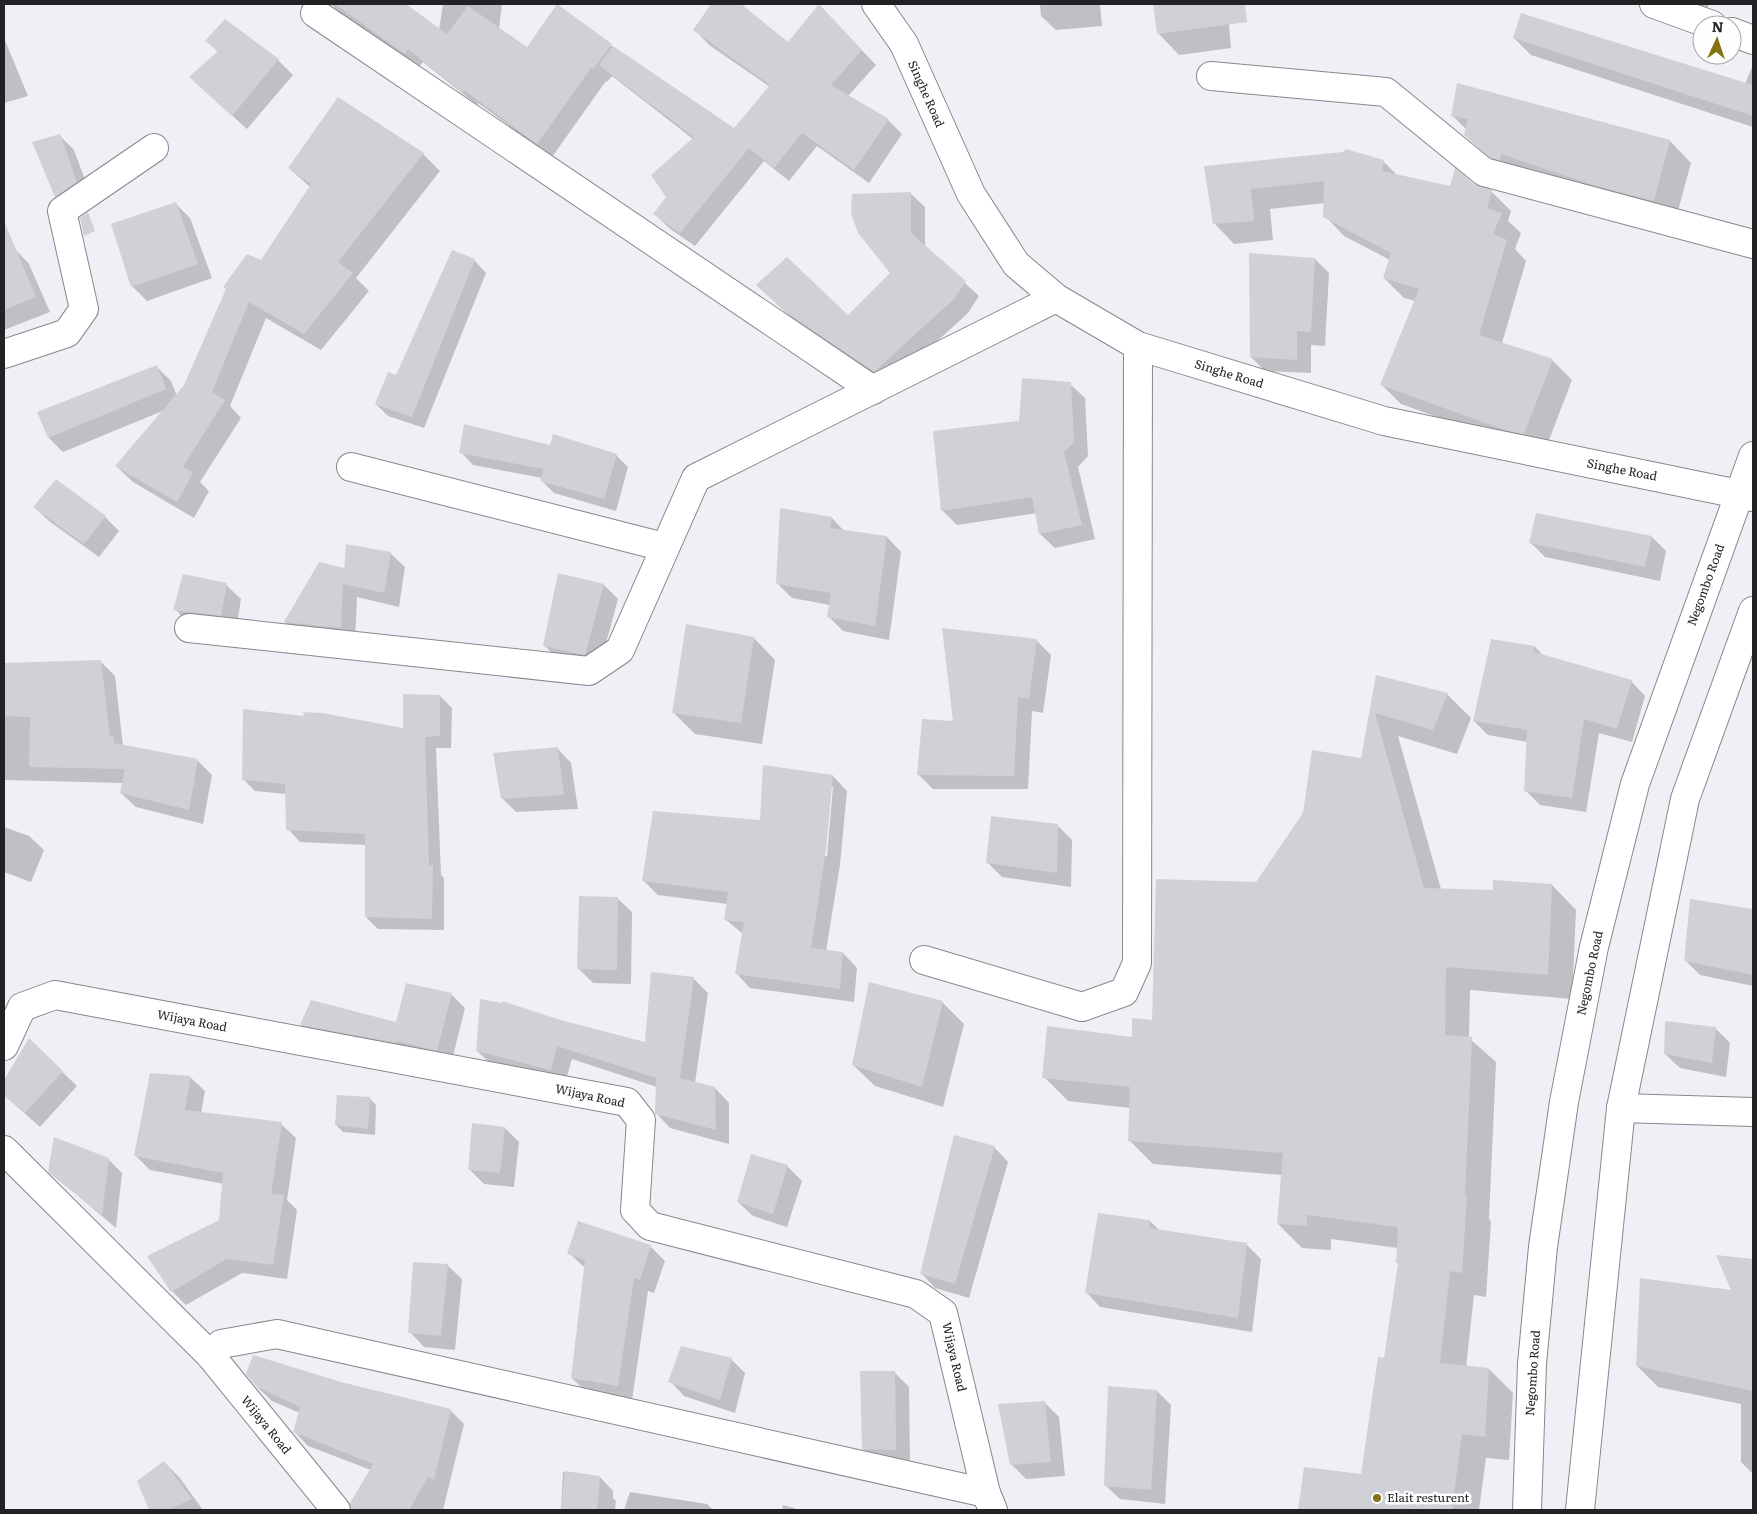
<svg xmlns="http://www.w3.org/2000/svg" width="1757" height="1514" font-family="Literata,serif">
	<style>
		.shadow { fill: #0003; fill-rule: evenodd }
		.building { fill: #d0d1d6 }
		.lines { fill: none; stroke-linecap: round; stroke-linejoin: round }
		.minor-casing { stroke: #87888d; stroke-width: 30 }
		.highway-casing { stroke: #87888d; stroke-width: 30 }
		.minor { stroke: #fff; stroke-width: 28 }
		.highway { stroke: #fff; stroke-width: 28 }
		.poi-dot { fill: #837315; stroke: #fefeff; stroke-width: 2 }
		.labels { text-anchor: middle; stroke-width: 5; stroke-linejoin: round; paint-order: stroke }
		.street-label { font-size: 12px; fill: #222224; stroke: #fefeff }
		.poi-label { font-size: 12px; fill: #222224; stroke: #fefeff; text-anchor: start }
	</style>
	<rect width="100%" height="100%" fill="#eff0f6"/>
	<g class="shadow">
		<path d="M 331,4 L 404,4 L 439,30 L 443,4 L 502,4 L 499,29 L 527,49 L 557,5 L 613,47 L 735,130 L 770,87 L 709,45 L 695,30 L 712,4 L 739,4 L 788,44 L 833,20 L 876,65 L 848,96 L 888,120 L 902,134 L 869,183 L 817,146 L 789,181 L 764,161 L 695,246 L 669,228 L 655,214 L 668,197 L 693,139 L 612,76 L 607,82 L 606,81 L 552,157 L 478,103 L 477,105 L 423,62 L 419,67 L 342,15 Z"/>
		<path d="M 1040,4 L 1100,4 L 1102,26 L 1056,30 L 1041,16 Z"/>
		<path d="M 1155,4 L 1227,4 L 1231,48 L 1179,55 L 1158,33 Z"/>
		<path d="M 1676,4 L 1709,4 L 1705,14 Z"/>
		<path d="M 226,21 L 278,60 L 293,75 L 247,129 L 205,91 L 218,52 L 209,43 Z"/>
		<path d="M 4,38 L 28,96 L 4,103 Z"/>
		<path d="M 1514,38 L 1745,84 L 1753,65 L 1753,127 L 1531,55 Z"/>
		<path d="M 1452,115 L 1670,141 L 1691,163 L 1675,222 L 1514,179 L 1465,135 L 1467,130 Z"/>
		<path d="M 60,136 L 74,150 L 91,196 L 70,210 L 56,196 Z"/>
		<path d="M 423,154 L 440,171 L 356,278 L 369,291 L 321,350 L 266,318 L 230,406 L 241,418 L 200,482 L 209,491 L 194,518 L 133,482 L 116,466 L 165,410 L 63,452 L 49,438 L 39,412 L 156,366 L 171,381 L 177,396 L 185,386 L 261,261 L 310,187 L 289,168 Z"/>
		<path d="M 1383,161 L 1397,175 L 1451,187 L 1474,185 L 1491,191 L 1511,211 L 1508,221 L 1521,233 L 1515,249 L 1526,261 L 1502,343 L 1552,360 L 1572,380 L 1544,453 L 1529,450 L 1401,404 L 1381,384 L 1415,301 L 1404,298 L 1384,278 L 1390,260 L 1344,236 L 1325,216 L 1325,203 L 1270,209 L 1273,240 L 1234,244 L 1215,224 L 1206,167 Z"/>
		<path d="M 910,193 L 925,207 L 925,247 L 979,296 L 968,313 L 889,385 L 799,325 L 772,299 L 848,317 L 891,273 Z"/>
		<path d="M 175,203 L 190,218 L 212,278 L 147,301 L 132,286 Z"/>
		<path d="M 15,249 L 29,264 L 50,312 L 4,330 L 4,253 Z"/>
		<path d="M 1315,259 L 1329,273 L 1325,346 L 1311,345 L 1311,373 L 1265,371 L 1251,357 Z"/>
		<path d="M 474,260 L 486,273 L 424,428 L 388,416 L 376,404 L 397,377 Z"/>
		<path d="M 1070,384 L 1085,398 L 1088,456 L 1078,467 L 1095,539 L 1055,548 L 1040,534 L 1037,513 L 957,525 L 942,510 L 1020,422 Z"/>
		<path d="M 551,446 L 616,455 L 628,467 L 616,511 L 554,493 L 541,480 L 542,478 L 473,465 L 461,452 Z"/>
		<path d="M 34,507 L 105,517 L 119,531 L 99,557 L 49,521 Z"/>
		<path d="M 1537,514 L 1652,537 L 1666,551 L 1660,581 L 1545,557 L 1531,543 Z"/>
		<path d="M 832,518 L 844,531 L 887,537 L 901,552 L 889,640 L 843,631 L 828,616 L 830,605 L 792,598 L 778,584 Z"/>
		<path d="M 390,553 L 405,567 L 399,607 L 357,597 L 355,642 L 299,636 L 285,622 L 320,564 L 345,571 Z"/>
		<path d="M 226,585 L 241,599 L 236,630 L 189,624 L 175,609 Z"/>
		<path d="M 604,585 L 618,599 L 599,669 L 559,660 L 545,646 Z"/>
		<path d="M 754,638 L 775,660 L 762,744 L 695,734 L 674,713 Z"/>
		<path d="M 1036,640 L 1051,655 L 1043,713 L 1032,711 L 1028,789 L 933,789 L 918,774 L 954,722 Z"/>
		<path d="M 1492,640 L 1535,647 L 1543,655 L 1631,681 L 1645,696 L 1632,742 L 1599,733 L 1586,812 L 1540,805 L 1525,790 L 1528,742 L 1488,735 L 1474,721 Z"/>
		<path d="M 100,661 L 115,676 L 123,746 L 197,760 L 212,775 L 203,824 L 136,807 L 121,793 L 123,783 L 4,780 L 4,665 Z"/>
		<path d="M 1377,676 L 1447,694 L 1471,718 L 1457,754 L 1398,736 L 1441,889 L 1494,891 L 1552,885 L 1576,910 L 1572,999 L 1470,990 L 1469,1038 L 1496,1062 L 1489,1219 L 1491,1222 L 1486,1297 L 1474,1295 L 1466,1367 L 1489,1369 L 1513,1393 L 1509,1460 L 1486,1458 L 1479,1510 L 1300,1510 L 1305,1468 L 1362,1475 L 1385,1359 L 1399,1264 L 1397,1262 L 1398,1248 L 1331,1239 L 1331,1250 L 1302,1248 L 1278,1224 L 1282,1175 L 1153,1164 L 1129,1140 L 1130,1108 L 1068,1101 L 1044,1077 L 1133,1039 L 1153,1021 L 1257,884 L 1362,759 Z"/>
		<path d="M 440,696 L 452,708 L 451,748 L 436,748 L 441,875 L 444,878 L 444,930 L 378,929 L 366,917 L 366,845 L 300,842 L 288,829 L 287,794 L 255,791 L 243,779 L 404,729 Z"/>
		<path d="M 557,748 L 571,763 L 578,809 L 516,812 L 502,798 Z"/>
		<path d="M 833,776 L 847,791 L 840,865 L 826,951 L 843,953 L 857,968 L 854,1002 L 750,988 L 736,973 L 743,934 L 725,919 L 727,904 L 658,895 L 644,881 L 762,821 ZM 831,787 L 833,787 L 827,856 L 824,856 Z"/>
		<path d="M 1057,825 L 1072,840 L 1071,887 L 1002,877 L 987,862 Z"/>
		<path d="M 4,827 L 29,836 L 44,850 L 31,882 L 4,872 Z"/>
		<path d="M 617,898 L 632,912 L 631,984 L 593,983 L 578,968 Z"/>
		<path d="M 1691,900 L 1753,910 L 1753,986 L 1700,975 L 1686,961 Z"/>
		<path d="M 693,978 L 708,993 L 695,1083 L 715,1088 L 729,1103 L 729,1144 L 670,1128 L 656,1113 L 657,1087 L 572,1059 L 565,1083 L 492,1065 L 477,1051 L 564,1022 L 646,1044 Z"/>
		<path d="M 451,994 L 465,1008 L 451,1064 L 316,1039 L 301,1025 L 397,1024 Z"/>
		<path d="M 942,1002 L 964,1024 L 943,1107 L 875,1086 L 853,1065 Z"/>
		<path d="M 1715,1028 L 1730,1043 L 1726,1077 L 1680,1068 L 1665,1054 Z"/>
		<path d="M 29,1040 L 77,1086 L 40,1127 L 4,1095 L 4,1082 Z"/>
		<path d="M 190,1077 L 205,1091 L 201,1113 L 281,1124 L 296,1138 L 287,1200 L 297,1210 L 287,1279 L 242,1273 L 186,1305 L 172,1291 L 220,1220 L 224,1184 L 150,1170 L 136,1156 Z"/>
		<path d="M 369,1098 L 376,1105 L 375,1135 L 343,1132 L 336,1125 Z"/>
		<path d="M 505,1128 L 519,1142 L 514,1187 L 484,1184 L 470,1170 Z"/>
		<path d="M 994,1147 L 1008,1162 L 969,1298 L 935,1288 L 921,1273 Z"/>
		<path d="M 108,1159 L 122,1173 L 116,1228 L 50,1172 Z"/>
		<path d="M 787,1166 L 802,1181 L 787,1227 L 753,1216 L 738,1202 Z"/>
		<path d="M 1150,1221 L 1159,1230 L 1246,1244 L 1261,1259 L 1252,1332 L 1100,1307 L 1086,1292 Z"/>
		<path d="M 650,1246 L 665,1261 L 654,1293 L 648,1291 L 632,1400 L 586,1392 L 572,1378 L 585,1268 L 569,1253 Z"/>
		<path d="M 1718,1257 L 1753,1261 L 1753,1474 L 1741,1462 L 1741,1404 L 1658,1387 L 1637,1366 L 1734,1291 Z"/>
		<path d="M 447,1265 L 462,1279 L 455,1350 L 424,1347 L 410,1332 Z"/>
		<path d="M 731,1359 L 745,1373 L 735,1413 L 684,1396 L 670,1381 Z"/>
		<path d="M 894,1372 L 909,1387 L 910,1464 L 878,1463 L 863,1449 Z"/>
		<path d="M 341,1383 L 450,1410 L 464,1424 L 443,1510 L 358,1510 L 351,1503 L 371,1470 L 308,1446 L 295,1432 L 300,1413 L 272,1401 L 257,1387 Z"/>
		<path d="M 1157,1391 L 1171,1405 L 1165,1504 L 1120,1499 L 1105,1485 Z"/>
		<path d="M 1044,1402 L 1059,1417 L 1065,1476 L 1026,1479 L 1012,1465 Z"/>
		<path d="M 164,1462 L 179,1477 L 203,1510 L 150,1510 L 138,1481 Z"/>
		<path d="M 563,1472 L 600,1477 L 613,1491 L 613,1498 L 616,1501 L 615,1510 L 561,1510 Z"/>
		<path d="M 630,1492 L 707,1504 L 713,1510 L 624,1510 Z"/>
		<path d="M 783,1505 L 800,1510 L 782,1510 Z"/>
	</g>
	<g class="building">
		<path d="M 335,4 L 406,4 L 447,34 L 468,6 L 527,47 L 557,4 L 612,44 L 593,69 L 591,68 L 537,144 L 464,90 L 462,92 L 408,49 L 405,54 Z"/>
		<path d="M 711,4 L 741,4 L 788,42 L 819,4 L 862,50 L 831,85 L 889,119 L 854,170 L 802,133 L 774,168 L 749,148 L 680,233 L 653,214 L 666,197 L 651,175 L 694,137 L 599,65 L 613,46 L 734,128 L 770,85 L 693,30 Z"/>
		<path d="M 1153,4 L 1245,4 L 1247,22 L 1157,34 Z"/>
		<path d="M 1521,13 L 1753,85 L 1753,116 L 1513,38 Z"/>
		<path d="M 225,19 L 279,59 L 232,116 L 189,77 L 218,51 L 205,41 Z"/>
		<path d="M 1457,83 L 1670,140 L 1654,201 L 1596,186 L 1501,154 L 1500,160 L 1491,158 L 1464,135 L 1468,119 L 1451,116 Z"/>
		<path d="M 338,97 L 424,153 L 338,262 L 353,273 L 304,334 L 249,302 L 212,392 L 225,400 L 183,467 L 193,473 L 177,502 L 115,466 L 184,385 L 226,289 L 223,287 L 247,254 L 261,260 L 311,184 L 288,168 Z"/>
		<path d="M 60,134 L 77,182 L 55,197 L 32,142 Z"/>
		<path d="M 1346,149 L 1384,160 L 1382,171 L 1450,186 L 1455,168 L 1474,184 L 1492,190 L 1487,208 L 1502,213 L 1493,234 L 1507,240 L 1479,335 L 1553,359 L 1524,434 L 1508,431 L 1380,385 L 1419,289 L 1383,278 L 1391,253 L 1323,217 L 1324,181 L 1251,189 L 1254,221 L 1213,224 L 1204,166 L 1343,152 Z"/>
		<path d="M 911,192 L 911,233 L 966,281 L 954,299 L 874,372 L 783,310 L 756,285 L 787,257 L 848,315 L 890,273 L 858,233 L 851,213 L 852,194 Z"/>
		<path d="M 176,202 L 198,264 L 131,287 L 111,224 Z"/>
		<path d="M 88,212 L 95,231 L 84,236 L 80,218 Z"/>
		<path d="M 4,221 L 36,297 L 4,310 Z"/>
		<path d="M 452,250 L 475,259 L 412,417 L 375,404 L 388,372 L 396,375 Z"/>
		<path d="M 1249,253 L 1315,258 L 1311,332 L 1297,331 L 1297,360 L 1250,357 Z"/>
		<path d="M 157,365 L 166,389 L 48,438 L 37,412 Z"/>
		<path d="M 1022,378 L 1071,382 L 1074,442 L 1064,452 L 1082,525 L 1039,534 L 1032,497 L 941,511 L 933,431 L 1019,421 Z"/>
		<path d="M 464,424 L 550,445 L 553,434 L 617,454 L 604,499 L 540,481 L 543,469 L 459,453 Z"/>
		<path d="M 56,479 L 106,516 L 84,544 L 33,507 Z"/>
		<path d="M 780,508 L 832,517 L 830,528 L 887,536 L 875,626 L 827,617 L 831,593 L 776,584 Z"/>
		<path d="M 1536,513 L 1652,536 L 1645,567 L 1529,543 Z"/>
		<path d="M 346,544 L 391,552 L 384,593 L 343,584 L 341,628 L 284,622 L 319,562 L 344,568 L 344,570 Z"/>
		<path d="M 558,573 L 604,584 L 585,655 L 543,646 Z"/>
		<path d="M 183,574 L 227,583 L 221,616 L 173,610 Z"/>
		<path d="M 686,624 L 754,637 L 741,723 L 672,713 Z"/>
		<path d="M 942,628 L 1037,639 L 1029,699 L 1018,697 L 1014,776 L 917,775 L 922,719 L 953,721 Z"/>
		<path d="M 1491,639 L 1535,646 L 1534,652 L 1632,680 L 1617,729 L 1584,719 L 1572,798 L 1524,791 L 1527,730 L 1473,721 Z"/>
		<path d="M 101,660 L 110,736 L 114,736 L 114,743 L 198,759 L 189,810 L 120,793 L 125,769 L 29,767 L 30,717 L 4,716 L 4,663 Z"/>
		<path d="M 1376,675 L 1448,693 L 1433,730 L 1375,713 L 1424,888 L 1493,890 L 1493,880 L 1552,884 L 1548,975 L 1446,967 L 1445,1035 L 1472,1037 L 1465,1196 L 1467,1196 L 1462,1273 L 1450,1271 L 1440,1363 L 1489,1368 L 1485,1437 L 1462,1434 L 1452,1510 L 1298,1510 L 1304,1467 L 1361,1474 L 1378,1357 L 1384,1358 L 1398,1263 L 1396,1263 L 1398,1227 L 1307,1215 L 1307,1226 L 1277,1224 L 1283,1153 L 1128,1141 L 1130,1087 L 1042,1078 L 1047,1026 L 1132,1037 L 1132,1018 L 1152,1020 L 1156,879 L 1256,882 L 1303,813 L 1312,750 L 1361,758 Z"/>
		<path d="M 403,694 L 440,695 L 440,736 L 425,737 L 429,865 L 433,865 L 432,919 L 365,917 L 365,834 L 286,830 L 285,784 L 242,780 L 243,709 L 304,716 L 303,712 L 322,713 L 403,728 Z"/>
		<path d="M 558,747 L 564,795 L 501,799 L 493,753 Z"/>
		<path d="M 763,765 L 833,775 L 826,850 L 811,948 L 843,952 L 840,989 L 735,974 L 744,922 L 724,920 L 728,892 L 642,881 L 653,811 L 760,820 Z"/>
		<path d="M 991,816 L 1058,824 L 1057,873 L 986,863 Z"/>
		<path d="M 579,896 L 618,897 L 617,970 L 577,969 Z"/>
		<path d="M 1690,899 L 1753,909 L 1753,975 L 1684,961 Z"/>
		<path d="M 651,972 L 694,977 L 680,1078 L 715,1087 L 716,1130 L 655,1114 L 656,1078 L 557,1046 L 551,1070 L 476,1051 L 480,999 L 502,1003 L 502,1001 L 564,1021 L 645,1042 Z"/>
		<path d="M 869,982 L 943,1001 L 922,1087 L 852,1065 Z"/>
		<path d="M 406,983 L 452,993 L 437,1051 L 397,1041 L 397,1043 L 300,1025 L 311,1000 L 396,1022 Z"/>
		<path d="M 1665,1021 L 1716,1027 L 1712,1063 L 1664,1054 Z"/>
		<path d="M 29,1038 L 63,1071 L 25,1113 L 4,1096 L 4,1080 Z"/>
		<path d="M 150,1073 L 191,1076 L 185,1110 L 282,1122 L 271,1194 L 284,1195 L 273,1265 L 227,1259 L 171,1292 L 147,1256 L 219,1220 L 223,1173 L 134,1156 Z"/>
		<path d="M 337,1095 L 370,1097 L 368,1129 L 335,1125 Z"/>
		<path d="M 472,1123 L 505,1127 L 500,1173 L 468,1170 Z"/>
		<path d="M 954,1135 L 995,1146 L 955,1284 L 920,1274 Z"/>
		<path d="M 54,1137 L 109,1158 L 102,1215 L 48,1172 Z"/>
		<path d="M 751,1154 L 788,1165 L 773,1214 L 737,1202 Z"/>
		<path d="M 1098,1213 L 1150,1220 L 1149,1228 L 1247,1243 L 1238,1318 L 1085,1293 Z"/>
		<path d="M 578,1221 L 651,1245 L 640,1280 L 634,1278 L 618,1386 L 571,1378 L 585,1260 L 567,1254 Z"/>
		<path d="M 1716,1255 L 1753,1259 L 1753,1391 L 1636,1366 L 1640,1278 L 1731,1290 Z"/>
		<path d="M 413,1262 L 448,1264 L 441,1336 L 408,1333 Z"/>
		<path d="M 681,1346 L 732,1358 L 720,1400 L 668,1382 Z"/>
		<path d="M 253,1355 L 341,1382 L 451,1409 L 434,1480 L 428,1477 L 409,1510 L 351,1510 L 350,1503 L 373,1464 L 293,1432 L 300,1407 L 257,1387 L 246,1374 Z"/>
		<path d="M 860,1371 L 895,1371 L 896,1450 L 862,1449 Z"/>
		<path d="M 1108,1386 L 1157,1390 L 1151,1490 L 1104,1486 Z"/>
		<path d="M 1045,1401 L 1051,1462 L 1010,1465 L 998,1404 Z"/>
		<path d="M 164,1461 L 192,1499 L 167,1510 L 149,1510 L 137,1481 Z"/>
		<path d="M 565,1471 L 600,1476 L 597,1510 L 561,1510 Z"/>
	</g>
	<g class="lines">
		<g class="minor-casing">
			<g id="minor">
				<path d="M 876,4 L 904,44 L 971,194 L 1016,264 L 1056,298 L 1138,346 L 1384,421 L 1753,497"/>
				<path d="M 1654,4 L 1712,25"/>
				<path d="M 315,13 L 873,390"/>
				<path d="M 1732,32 L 1753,40"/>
				<path d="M 1211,76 L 1386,92 L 1484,172 L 1753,244"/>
				<path d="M 4,354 L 67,333 L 84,309 L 62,211 L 154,148"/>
				<path d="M 351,467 L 664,547"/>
				<path d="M 189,628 L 589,671 L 620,650 L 696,478 L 1056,298"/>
				<path d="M 924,960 L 1082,1007 L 1124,992 L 1137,963 L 1138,346"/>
				<path d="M 4,1046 L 22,1007 L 55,995 L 627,1102 L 641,1120 L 635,1210 L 650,1226 L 916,1294 L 943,1313 L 986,1493 L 993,1510"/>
				<path d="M 1621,1108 L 1753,1112"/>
				<path d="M 4,1150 L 210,1355 L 336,1510"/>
				<path d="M 210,1355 L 221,1344 L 277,1334 L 986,1493"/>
			</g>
		</g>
		<g class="highway-casing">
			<g id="highway">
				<path d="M 1527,1510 L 1532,1364 L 1543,1247 L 1564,1102 L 1594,947 L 1635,784 L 1753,456"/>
				<path d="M 1580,1510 L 1621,1108 L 1685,799 L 1753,611"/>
			</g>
		</g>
		<use href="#minor" class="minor"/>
		<use href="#highway" class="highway"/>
	</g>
	<circle class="poi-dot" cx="1377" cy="1498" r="5"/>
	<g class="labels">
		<g class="street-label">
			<text transform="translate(926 94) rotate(66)" y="4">Singhe Road</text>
			<text transform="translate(1229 374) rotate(17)" y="4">Singhe Road</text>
			<text transform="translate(1622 470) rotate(11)" y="4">Singhe Road</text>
			<text transform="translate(1706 585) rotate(-70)" y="4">Negombo Road</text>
			<text transform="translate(1590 973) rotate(-78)" y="4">Negombo Road</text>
			<text transform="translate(192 1021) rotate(11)" y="4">Wijaya Road</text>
			<text transform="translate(590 1096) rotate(12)" y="4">Wijaya Road</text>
			<text transform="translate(954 1357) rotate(77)" y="4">Wijaya Road</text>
			<text transform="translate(1533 1373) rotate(-86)" y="4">Negombo Road</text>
			<text transform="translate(266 1425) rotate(51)" y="4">Wijaya Road</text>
		</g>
		<g class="poi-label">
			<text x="1387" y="1502">Elait resturent</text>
		</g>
	</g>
	<rect width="1757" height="1514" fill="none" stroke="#222224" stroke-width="10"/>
	<g transform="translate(1717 40) rotate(3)"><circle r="24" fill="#fefeff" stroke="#a6a6a7"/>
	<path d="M0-4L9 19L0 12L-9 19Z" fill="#837315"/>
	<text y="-8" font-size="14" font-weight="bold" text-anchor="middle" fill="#222224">N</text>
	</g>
</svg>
